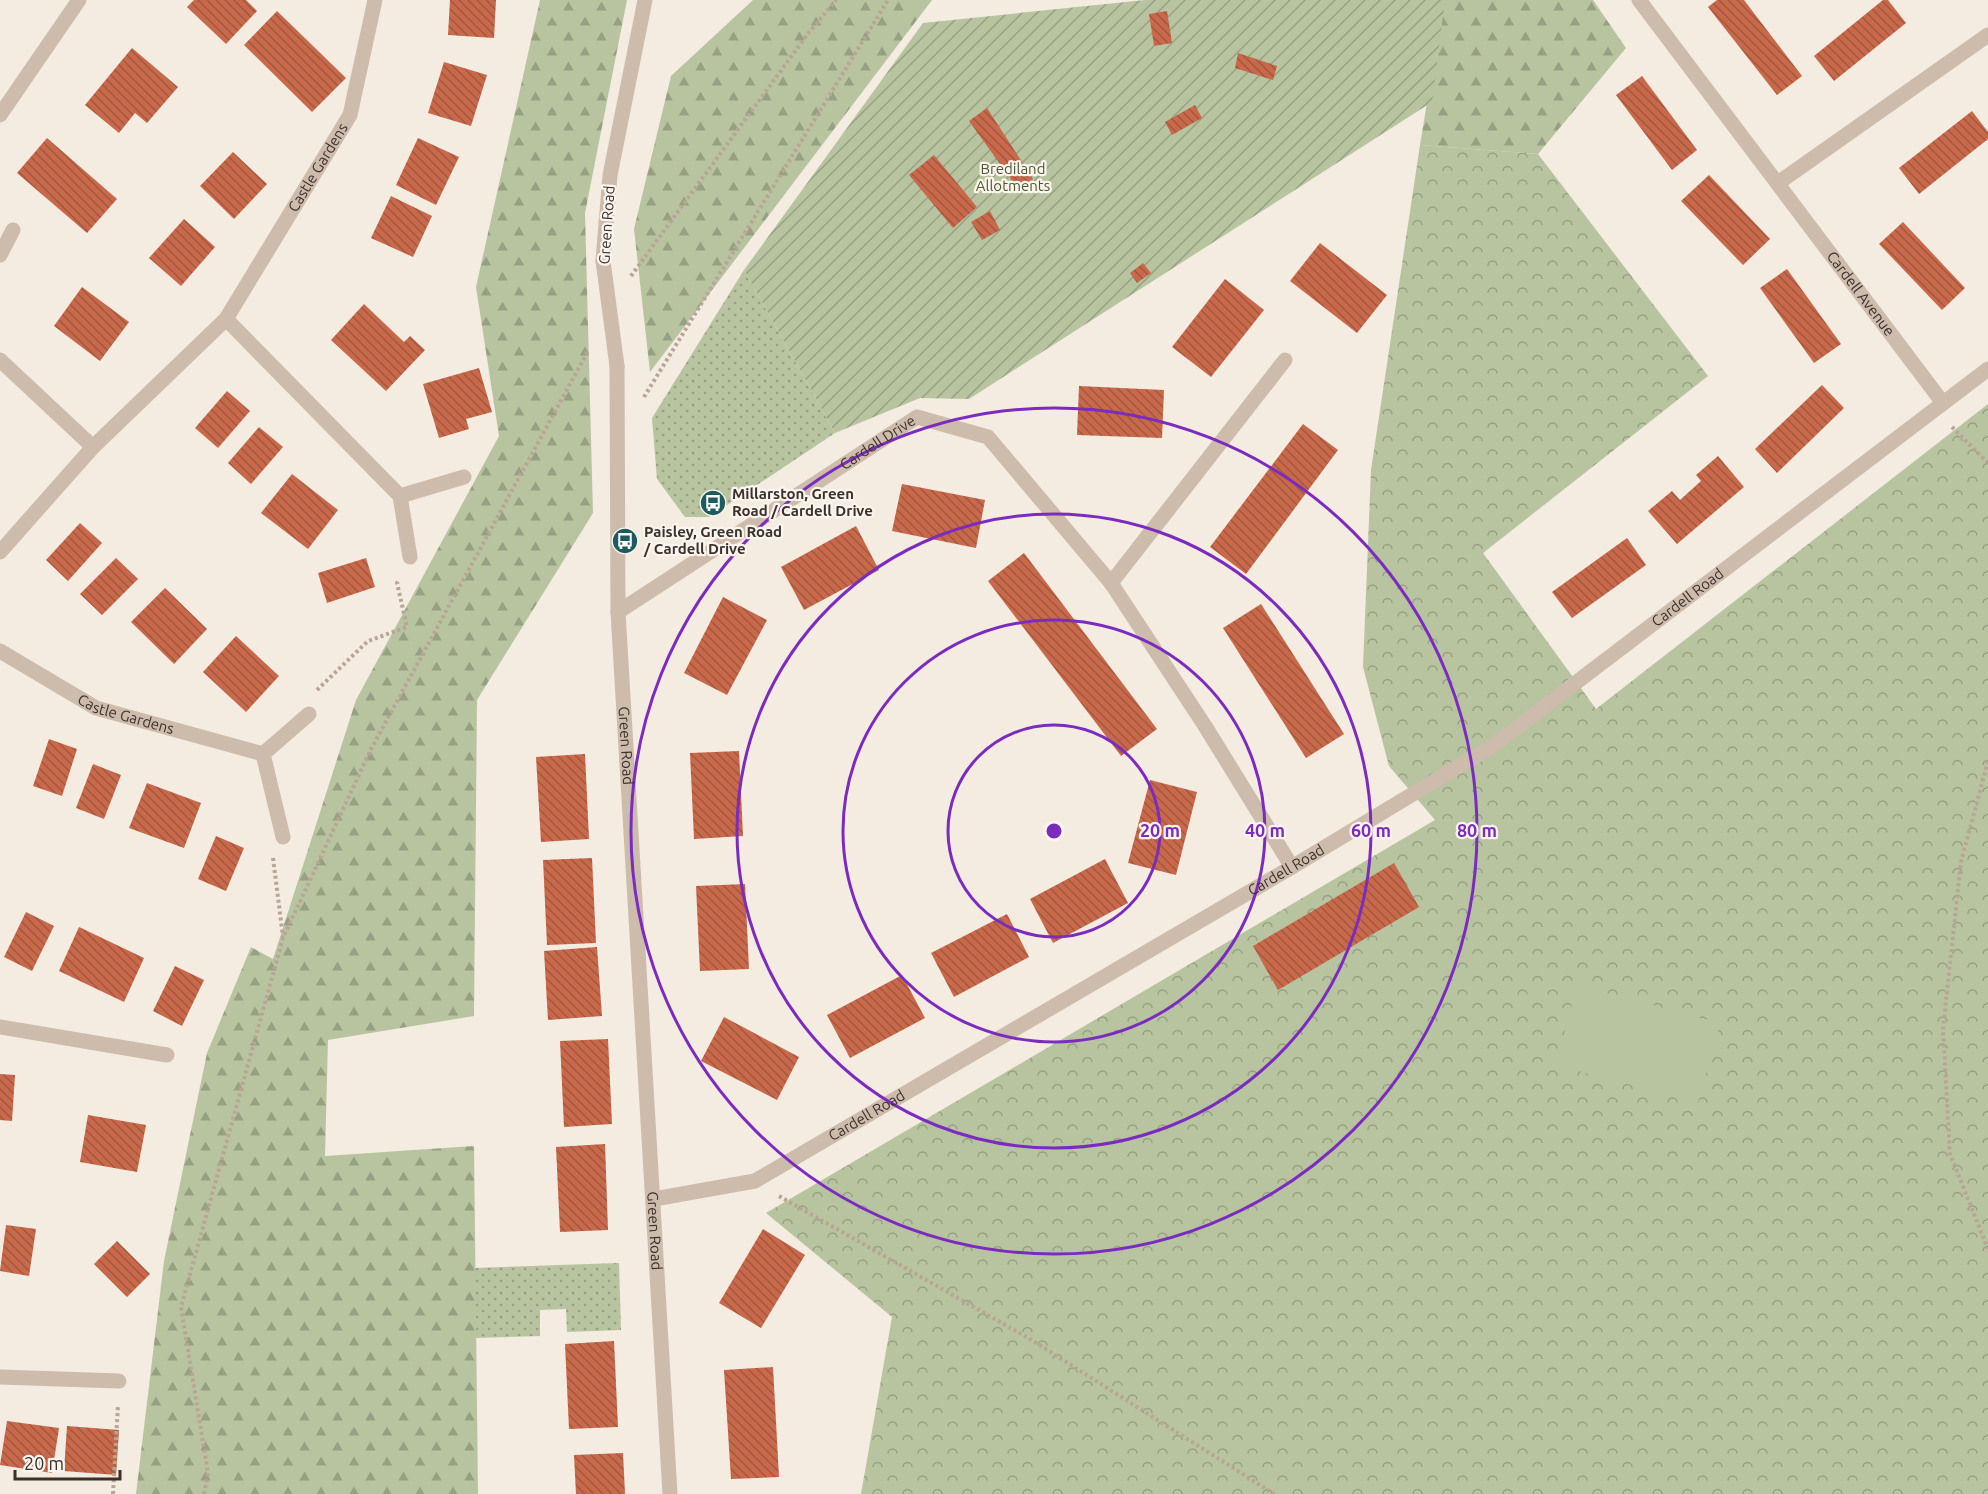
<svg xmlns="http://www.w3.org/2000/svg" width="1988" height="1494" font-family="Ubuntu,sans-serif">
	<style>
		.grass { fill: url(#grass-dots) }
		.forest { fill: url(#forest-firs) }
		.park { fill: url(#park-crowns) }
		.garden { fill: url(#garden-furrows) }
		.pitch { fill: #b8c4a0 }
		.building { fill: url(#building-back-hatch) }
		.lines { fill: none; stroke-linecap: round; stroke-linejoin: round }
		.path { stroke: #b9a596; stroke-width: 4; stroke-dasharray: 3 3; stroke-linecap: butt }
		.street { stroke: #cdbbac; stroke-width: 15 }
		.street-bridge { stroke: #cdbbac; stroke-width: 15 }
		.ring { fill: none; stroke: #7b2cbf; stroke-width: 3 }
		.labels { text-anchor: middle; stroke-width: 4.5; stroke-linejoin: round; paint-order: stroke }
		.street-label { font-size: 15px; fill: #3b302b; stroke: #fbf5ee }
		.park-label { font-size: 15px; fill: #4a5a2e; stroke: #fbf5ee }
		.poi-label { font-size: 15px; font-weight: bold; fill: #3b302b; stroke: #fbf5ee; text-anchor: start }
		.centre { fill: #7b2cbf; stroke: #fbf5ee; stroke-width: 3 }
		.ring-label { font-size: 18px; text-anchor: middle; font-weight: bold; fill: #7b2cbf; stroke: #fbf5ee; stroke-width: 4.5; stroke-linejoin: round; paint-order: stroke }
	</style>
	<defs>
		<pattern id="grass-dots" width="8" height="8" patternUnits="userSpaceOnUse" patternTransform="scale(1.5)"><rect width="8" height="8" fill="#b8c4a0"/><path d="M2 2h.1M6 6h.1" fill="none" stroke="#97a083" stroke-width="1.8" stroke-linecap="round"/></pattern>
		<pattern id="forest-firs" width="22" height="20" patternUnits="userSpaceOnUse" patternTransform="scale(1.5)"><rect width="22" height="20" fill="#b8c4a0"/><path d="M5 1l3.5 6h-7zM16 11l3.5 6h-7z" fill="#97a083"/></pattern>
		<pattern id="park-crowns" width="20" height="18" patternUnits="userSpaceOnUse" patternTransform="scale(1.5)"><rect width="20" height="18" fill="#b8c4a0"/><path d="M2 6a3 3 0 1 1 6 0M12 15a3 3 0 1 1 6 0" fill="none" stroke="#97a083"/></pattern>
		<pattern id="garden-furrows" width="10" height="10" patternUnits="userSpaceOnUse" patternTransform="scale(1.5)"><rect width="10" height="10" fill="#b8c4a0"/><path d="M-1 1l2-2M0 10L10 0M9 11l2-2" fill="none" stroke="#97a083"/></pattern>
		<pattern id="building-back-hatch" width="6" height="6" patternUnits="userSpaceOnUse" patternTransform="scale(1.5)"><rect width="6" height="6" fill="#c8694b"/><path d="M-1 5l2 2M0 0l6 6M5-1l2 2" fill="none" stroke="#a4573f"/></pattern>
	</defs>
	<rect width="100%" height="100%" fill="#f4ebe1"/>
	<g class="grass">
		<path d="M 744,270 L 835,433 L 709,517 L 685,517 L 657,479 L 652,418 Z"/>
		<path d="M 619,1263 L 621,1330 L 567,1332 L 566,1309 L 540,1310 L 540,1336 L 476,1338 L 474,1268 Z"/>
	</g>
	<g class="forest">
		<path d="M 540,0 L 627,0 L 585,213 L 593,513 L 477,700 L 474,1016 L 328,1040 L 325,1156 L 474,1146 L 478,1494 L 136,1494 L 164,1261 L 207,1053 L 251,947 L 273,959 L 356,700 L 499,436 L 476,287 Z"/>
		<path d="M 753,0 L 932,0 L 650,372 L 634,229 L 671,76 Z"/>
		<path d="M 1444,0 L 1593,0 L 1626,48 L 1538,154 L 1420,145 Z"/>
	</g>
	<path class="park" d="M 1420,145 L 1538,154 L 1708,376 L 1483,553 L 1596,709 L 1988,404 L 1988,1494 L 861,1494 L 892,1317 L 766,1213 L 1435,820 L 1389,766 L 1363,667 L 1371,470 Z"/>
	<path class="garden" d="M 1145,0 L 1445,0 L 1432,102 L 969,399 L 920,398 L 835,433 L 744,270 L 923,23 Z"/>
	<path class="pitch" d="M 1577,985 L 1720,1023 L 1698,1103 L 1556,1065 Z"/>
	<g class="building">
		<path d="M 194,0 L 246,0 L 257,11 L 226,44 L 187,7 Z"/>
		<path d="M 450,0 L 496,0 L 494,38 L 448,35 Z"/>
		<path d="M 1717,0 L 1744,0 L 1802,76 L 1777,95 L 1708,7 Z"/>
		<path d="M 1883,0 L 1888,0 L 1906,23 L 1834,81 L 1814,56 Z"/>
		<path d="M 277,11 L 346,78 L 312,112 L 244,45 Z"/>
		<path d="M 1167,11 L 1172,43 L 1154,46 L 1149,14 Z"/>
		<path d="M 132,48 L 178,87 L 147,123 L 135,113 L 119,133 L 85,105 Z"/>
		<path d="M 1238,53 L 1277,66 L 1273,80 L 1235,68 Z"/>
		<path d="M 444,62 L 487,75 L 471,126 L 428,113 Z"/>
		<path d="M 1642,76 L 1697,150 L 1672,170 L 1616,95 Z"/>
		<path d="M 1195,105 L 1202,118 L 1172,135 L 1165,122 Z"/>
		<path d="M 987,108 L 1033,179 L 1018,189 L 969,121 Z"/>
		<path d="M 1972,111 L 1988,132 L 1988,139 L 1919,194 L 1899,168 Z"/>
		<path d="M 47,138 L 117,199 L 87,233 L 17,173 Z"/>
		<path d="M 418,138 L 459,157 L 436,205 L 396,185 Z"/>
		<path d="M 233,152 L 267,184 L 234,219 L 200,186 Z"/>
		<path d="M 934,155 L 977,207 L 953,228 L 909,175 Z"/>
		<path d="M 1709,175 L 1770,239 L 1743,265 L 1681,201 Z"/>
		<path d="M 391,196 L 432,216 L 413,257 L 371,238 Z"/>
		<path d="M 990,211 L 1000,230 L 982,240 L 971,222 Z"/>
		<path d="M 184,219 L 215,247 L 181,286 L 149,258 Z"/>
		<path d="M 1903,222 L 1965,288 L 1942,310 L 1879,244 Z"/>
		<path d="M 1320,243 L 1387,295 L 1357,333 L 1290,281 Z"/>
		<path d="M 1143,263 L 1151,273 L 1137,283 L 1130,273 Z"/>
		<path d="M 1787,269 L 1841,344 L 1814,363 L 1760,288 Z"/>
		<path d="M 1225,279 L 1264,310 L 1211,377 L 1172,347 Z"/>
		<path d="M 82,287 L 129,322 L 100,361 L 54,326 Z"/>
		<path d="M 364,304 L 404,342 L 410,336 L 425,350 L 386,391 L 331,340 Z"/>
		<path d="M 479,368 L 492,412 L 466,419 L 469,429 L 439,438 L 423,384 Z"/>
		<path d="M 1822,385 L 1844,408 L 1777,473 L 1755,449 Z"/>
		<path d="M 1079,386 L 1164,390 L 1162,438 L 1077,435 Z"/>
		<path d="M 227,391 L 250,411 L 218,448 L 195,428 Z"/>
		<path d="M 1303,424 L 1338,450 L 1246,574 L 1210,547 Z"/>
		<path d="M 259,427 L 283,447 L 251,484 L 228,463 Z"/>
		<path d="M 1718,456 L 1744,487 L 1677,544 L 1648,511 L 1672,491 L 1680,500 L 1701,481 L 1696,475 Z"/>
		<path d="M 292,474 L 338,510 L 308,549 L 261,513 Z"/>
		<path d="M 902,484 L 985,500 L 976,548 L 892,531 Z"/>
		<path d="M 80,523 L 102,543 L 68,581 L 46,560 Z"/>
		<path d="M 856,526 L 879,570 L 804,610 L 781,567 Z"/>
		<path d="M 1627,538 L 1646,565 L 1572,618 L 1552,592 Z"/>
		<path d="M 1024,553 L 1157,729 L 1121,756 L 988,581 Z"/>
		<path d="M 116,558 L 138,579 L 102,615 L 80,594 Z"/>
		<path d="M 366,558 L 375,587 L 327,603 L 318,573 Z"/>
		<path d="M 165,588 L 207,629 L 174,664 L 131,622 Z"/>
		<path d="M 723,597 L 767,620 L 727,695 L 684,673 Z"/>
		<path d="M 1261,604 L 1344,734 L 1306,758 L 1223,628 Z"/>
		<path d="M 236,636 L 279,676 L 246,712 L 203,672 Z"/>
		<path d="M 49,739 L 77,749 L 62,796 L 33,786 Z"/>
		<path d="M 739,751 L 743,836 L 694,839 L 690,753 Z"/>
		<path d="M 585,754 L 589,839 L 541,842 L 536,757 Z"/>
		<path d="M 93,764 L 121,775 L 104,819 L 76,808 Z"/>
		<path d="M 1150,780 L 1197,792 L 1176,875 L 1128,863 Z"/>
		<path d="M 147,783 L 201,803 L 184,848 L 129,828 Z"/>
		<path d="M 216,836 L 244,848 L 226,891 L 198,879 Z"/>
		<path d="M 592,858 L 596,943 L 547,945 L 543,860 Z"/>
		<path d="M 1105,859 L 1128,903 L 1053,943 L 1030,899 Z"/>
		<path d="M 1394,863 L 1419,907 L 1278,990 L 1253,946 Z"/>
		<path d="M 745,884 L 749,969 L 700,971 L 696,886 Z"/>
		<path d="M 26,912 L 54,926 L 32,971 L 4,957 Z"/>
		<path d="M 1007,914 L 1029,957 L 954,997 L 931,953 Z"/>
		<path d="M 79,927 L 144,958 L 124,1002 L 59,971 Z"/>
		<path d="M 597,947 L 602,1016 L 548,1020 L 544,951 Z"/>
		<path d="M 175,966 L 204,980 L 182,1026 L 153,1011 Z"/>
		<path d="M 902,975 L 925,1018 L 850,1058 L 827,1015 Z"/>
		<path d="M 724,1017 L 799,1057 L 777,1100 L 701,1061 Z"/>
		<path d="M 608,1039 L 612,1124 L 564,1127 L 560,1041 Z"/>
		<path d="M 0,1074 L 15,1075 L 12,1121 L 0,1120 Z"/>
		<path d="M 88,1115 L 146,1125 L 137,1172 L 80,1162 Z"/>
		<path d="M 605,1144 L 608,1230 L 560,1232 L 556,1147 Z"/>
		<path d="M 6,1225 L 36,1229 L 29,1276 L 0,1271 Z"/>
		<path d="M 763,1229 L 805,1255 L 761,1328 L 719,1303 Z"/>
		<path d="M 117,1241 L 150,1274 L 127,1297 L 94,1264 Z"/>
		<path d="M 614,1341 L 618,1427 L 569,1429 L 565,1344 Z"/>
		<path d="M 773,1367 L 779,1477 L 731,1479 L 724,1370 Z"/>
		<path d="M 7,1421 L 59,1428 L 52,1473 L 0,1465 Z"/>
		<path d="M 67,1426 L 119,1430 L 116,1475 L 64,1471 Z"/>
		<path d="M 623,1453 L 625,1494 L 576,1494 L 574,1455 Z"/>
	</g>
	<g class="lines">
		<g class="path">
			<path d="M 631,276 L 807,35 L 836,0"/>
			<path d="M 644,397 L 888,0"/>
			<path d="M 1952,427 L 1988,463"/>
			<path d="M 317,690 L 368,641 L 407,627 L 397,583 L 399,580"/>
			<path d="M 1988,761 L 1961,862 L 1943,1029 L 1950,1154 L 1988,1249"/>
			<path d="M 273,858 L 283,937"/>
			<path d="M 779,1196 L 1030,1339 L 1274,1494"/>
			<path d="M 113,1494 L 118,1405"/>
			<path d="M 204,1494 L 208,1473 L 181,1307 L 283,938 L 372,747 L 588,351"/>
		</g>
		<g class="street">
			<path id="s1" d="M 1639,0 L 1943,403"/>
			<path d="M 0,115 L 79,0"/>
			<path d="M 1778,183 L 1988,35"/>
			<path d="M 0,255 L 13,230"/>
			<path d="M 603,261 L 610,175 L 645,0"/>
			<path d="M 226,319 L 400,496 L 410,557"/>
			<path d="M 0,360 L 93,447"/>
			<path id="s2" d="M 617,366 L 618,612 L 670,1494"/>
			<path d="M 400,496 L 464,477"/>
			<path id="s3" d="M 0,552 L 93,447 L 226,319 L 350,115 L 375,0"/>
			<path d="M 1111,583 L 1285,360"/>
			<path id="s4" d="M 618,612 L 917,417 L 988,437 L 1111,583 L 1205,726 L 1292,867"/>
			<path id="s5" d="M 0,651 L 96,708 L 263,754"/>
			<path d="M 283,837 L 263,754 L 309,714"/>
			<path d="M 0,1027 L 167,1055"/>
			<path id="s6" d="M 654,1199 L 755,1181 L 1292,867 L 1494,745 L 1988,369"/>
			<path d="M 0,1377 L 119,1381"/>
		</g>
		<path class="street-bridge" d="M 603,261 L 617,366"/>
	</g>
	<g class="ring">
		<circle cx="1054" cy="831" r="106"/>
		<circle cx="1054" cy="831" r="211"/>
		<circle cx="1054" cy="831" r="317"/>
		<circle cx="1054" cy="831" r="423"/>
	</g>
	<defs>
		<g id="bus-disc" transform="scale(1.35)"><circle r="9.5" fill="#1f5a5e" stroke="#fbf5ee"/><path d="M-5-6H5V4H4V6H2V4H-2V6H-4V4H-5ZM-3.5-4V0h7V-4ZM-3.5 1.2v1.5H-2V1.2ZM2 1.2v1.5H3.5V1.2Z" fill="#fff"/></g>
	</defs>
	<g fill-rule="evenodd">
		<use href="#bus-disc" x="713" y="503"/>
		<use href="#bus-disc" x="625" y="541"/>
	</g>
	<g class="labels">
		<g class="street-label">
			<text dy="5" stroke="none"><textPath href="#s3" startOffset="502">Castle Gardens</textPath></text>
			<text transform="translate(607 225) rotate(-86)" y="5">Green Road</text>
			<text dy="5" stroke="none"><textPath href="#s1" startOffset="368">Cardell Avenue</textPath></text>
			<text dy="5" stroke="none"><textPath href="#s4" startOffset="310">Cardell Drive</textPath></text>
			<text dy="5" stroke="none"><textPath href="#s6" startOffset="1204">Cardell Road</textPath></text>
			<text dy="5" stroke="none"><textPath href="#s5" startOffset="142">Castle Gardens</textPath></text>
			<text dy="5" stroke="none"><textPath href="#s2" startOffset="380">Green Road</textPath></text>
			<text dy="5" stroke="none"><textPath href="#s6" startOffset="718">Cardell Road</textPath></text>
			<text dy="5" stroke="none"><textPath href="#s6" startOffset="232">Cardell Road</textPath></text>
			<text dy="5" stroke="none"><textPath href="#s2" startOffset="866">Green Road</textPath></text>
		</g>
		<g class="park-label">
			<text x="1013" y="174">Brediland<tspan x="1013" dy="17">Allotments</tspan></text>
		</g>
		<g class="poi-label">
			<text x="732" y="499">Millarston, Green<tspan x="732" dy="17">Road / Cardell Drive</tspan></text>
			<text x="644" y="537">Paisley, Green Road<tspan x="644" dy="17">/ Cardell Drive</tspan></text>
		</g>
	</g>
	<circle cx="1054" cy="831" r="9" class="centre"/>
	<g class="ring-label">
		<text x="1160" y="837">20 m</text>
		<text x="1265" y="837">40 m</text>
		<text x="1371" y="837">60 m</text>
		<text x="1477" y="837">80 m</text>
	</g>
	<path d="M15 1470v9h105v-9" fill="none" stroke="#3b302b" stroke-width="3"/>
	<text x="24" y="1470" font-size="18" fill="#3b302b" stroke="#fbf5ee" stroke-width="4.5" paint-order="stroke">20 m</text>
</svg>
